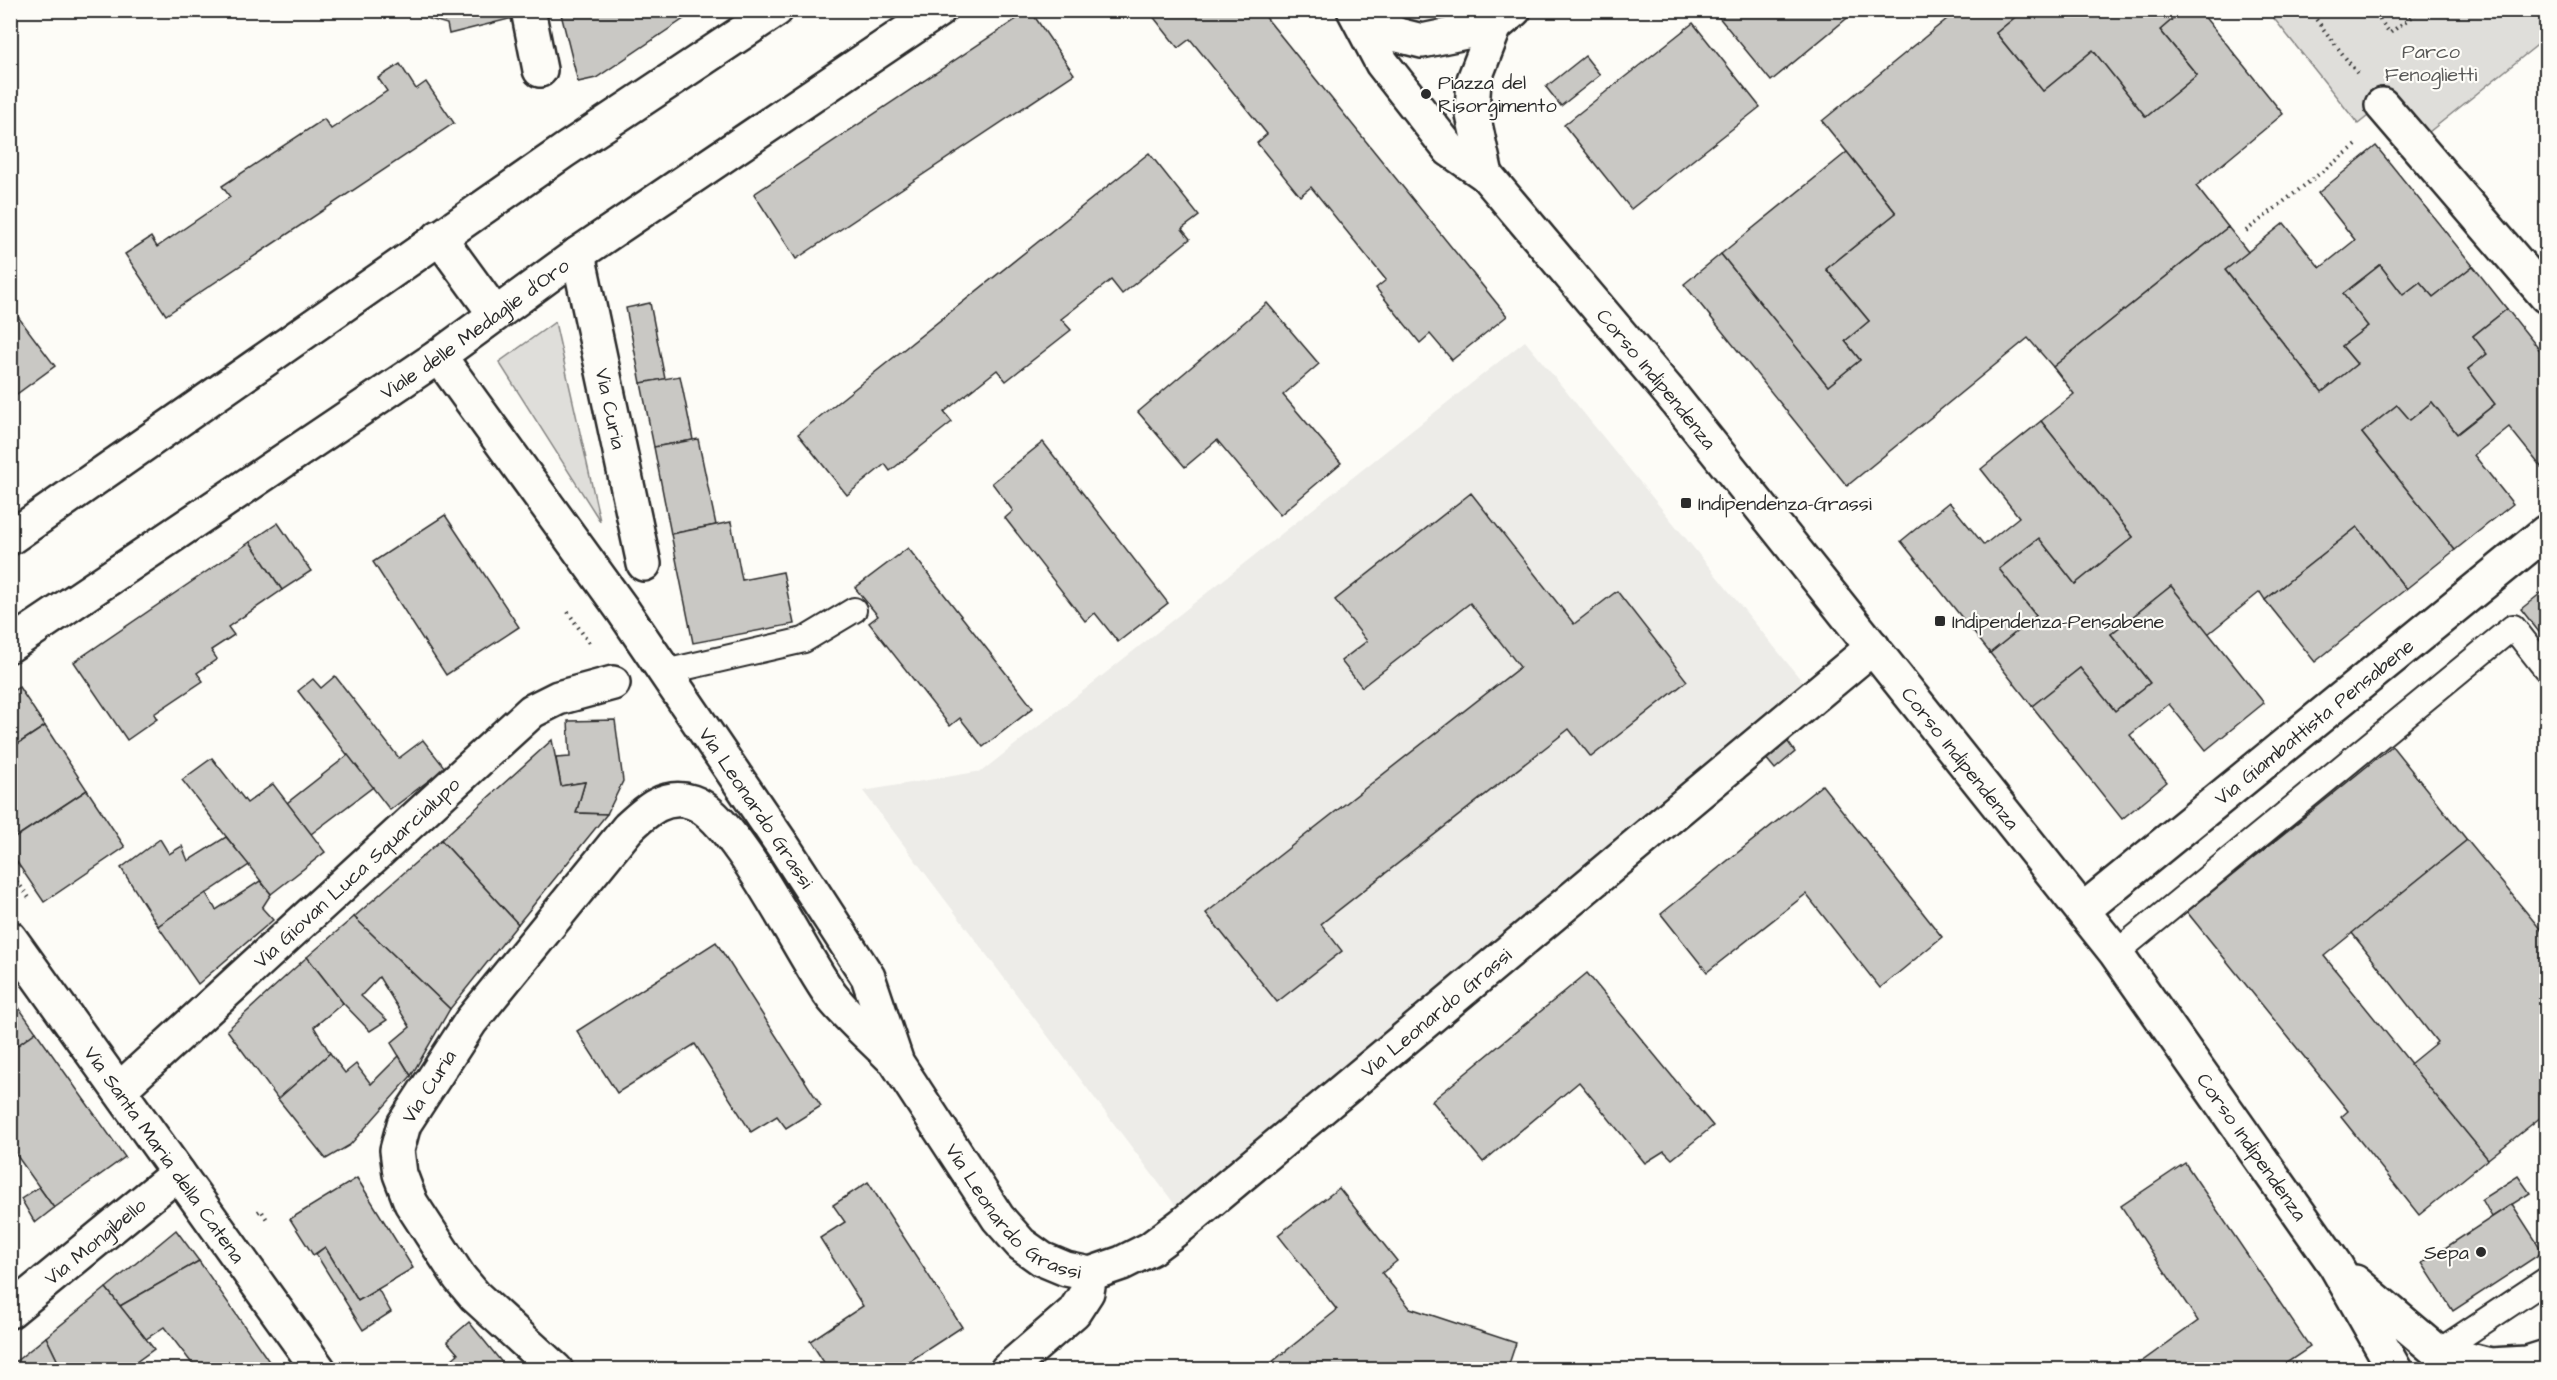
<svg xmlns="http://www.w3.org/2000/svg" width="2557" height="1380" font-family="'Architects Daughter',sans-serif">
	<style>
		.built { fill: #edece8 }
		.green { fill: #dfdeda; stroke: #858482; stroke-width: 1.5 }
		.building { fill: #c9c8c4; stroke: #2b2b2b; stroke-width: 1.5 }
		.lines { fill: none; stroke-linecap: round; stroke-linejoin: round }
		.lane-casing { stroke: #2b2b2b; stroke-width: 28 }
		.street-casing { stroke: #2b2b2b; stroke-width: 38 }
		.secondary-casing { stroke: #2b2b2b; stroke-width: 38 }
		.primary-casing { stroke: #2b2b2b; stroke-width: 38 }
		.path { stroke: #2b2b2b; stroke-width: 4; stroke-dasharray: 1.5 4.5; stroke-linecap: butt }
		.lane { stroke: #fdfcf7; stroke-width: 24 }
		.street { stroke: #fdfcf7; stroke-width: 33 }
		.secondary { stroke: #fdfcf7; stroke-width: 33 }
		.primary { stroke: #fdfcf7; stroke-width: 33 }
		.poi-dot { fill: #2b2b2b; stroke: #fdfcf7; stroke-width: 2 }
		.labels { text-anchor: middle; stroke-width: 4.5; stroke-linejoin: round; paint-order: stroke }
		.park-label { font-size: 20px; fill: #585857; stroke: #fdfcf7 }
		.poi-label { font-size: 20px; fill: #2b2b2b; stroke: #fdfcf7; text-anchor: start }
		.street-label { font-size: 20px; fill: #2b2b2b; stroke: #fdfcf7 }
	</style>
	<rect width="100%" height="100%" fill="#fdfcf7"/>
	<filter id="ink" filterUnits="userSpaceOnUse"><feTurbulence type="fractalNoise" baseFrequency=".0167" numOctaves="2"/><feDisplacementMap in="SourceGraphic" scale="12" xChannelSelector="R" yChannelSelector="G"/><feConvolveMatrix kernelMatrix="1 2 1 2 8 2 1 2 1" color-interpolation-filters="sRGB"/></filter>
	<g filter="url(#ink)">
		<path class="built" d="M 1525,341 L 1802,681 L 1176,1206 L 863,791 L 982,771 Z"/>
		<g class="green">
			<path d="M 2268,11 L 2546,11 L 2546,38 L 2424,136 L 2392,97 L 2358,124 Z"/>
			<path d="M 555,322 L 600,521 L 499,362 Z"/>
		</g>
		<g class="building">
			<path d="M 399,10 L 511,10 L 513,18 L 449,34 L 447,24 Z"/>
			<path d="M 560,10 L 697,10 L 596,78 L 578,82 Z"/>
			<path d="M 1030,10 L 1074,74 L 796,259 L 754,194 Z"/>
			<path d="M 1148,10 L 1260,10 L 1507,316 L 1452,360 L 1430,334 L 1420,343 L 1376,288 L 1386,280 L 1311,187 L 1300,196 L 1257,143 L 1267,134 L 1190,39 L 1178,48 Z"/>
			<path d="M 1713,10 L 1857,10 L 1771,81 Z"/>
			<path d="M 1958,10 L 2024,10 L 1996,33 L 2043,91 L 2093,50 L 2146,117 L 2197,75 L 2160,30 L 2183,10 L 2199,10 L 2283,114 L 2196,186 L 2228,227 L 2053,367 L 2028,338 L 1847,486 L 1684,284 L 1721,254 L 1828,386 L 1860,360 L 1845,341 L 1869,321 L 1826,269 L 1896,213 L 1822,121 Z"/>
			<path d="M 2024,10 L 2183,10 L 2160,30 L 2197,75 L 2146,117 L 2093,50 L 2043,91 L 1996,33 Z"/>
			<path d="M 1693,23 L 1760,107 L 1631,209 L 1564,125 Z"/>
			<path d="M 1585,56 L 1600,75 L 1561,106 L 1546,87 Z"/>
			<path d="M 400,64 L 416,89 L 426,82 L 454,123 L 166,315 L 125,254 L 151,237 L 157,247 L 230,197 L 222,186 L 324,119 L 331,129 L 387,91 L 378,78 Z"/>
			<path d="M 2376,146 L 2473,266 L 2433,297 L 2420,282 L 2403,295 L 2380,265 L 2343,294 L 2368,326 L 2342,346 L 2357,364 L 2322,392 L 2225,270 L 2284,223 L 2320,268 L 2355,240 L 2318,193 Z"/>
			<path d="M 1847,152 L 1896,213 L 1826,269 L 1869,321 L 1845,341 L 1860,360 L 1828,386 L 1721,254 Z"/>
			<path d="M 1149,153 L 1199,216 L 1182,229 L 1190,239 L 1122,294 L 1111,280 L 1061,319 L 1071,330 L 1006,381 L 997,370 L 944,412 L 952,422 L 890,471 L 885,464 L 847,495 L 798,434 Z"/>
			<path d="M 2228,227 L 2248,252 L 2225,270 L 2322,392 L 2357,364 L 2342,346 L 2368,326 L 2343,294 L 2380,265 L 2403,295 L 2420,282 L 2433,297 L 2473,266 L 2507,309 L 2473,336 L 2487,354 L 2468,369 L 2495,404 L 2457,434 L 2432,402 L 2410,420 L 2397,405 L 2362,433 L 2455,550 L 2406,589 L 2357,527 L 2265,600 L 2260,592 L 2208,634 L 2171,586 L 2111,634 L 2150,683 L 2115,711 L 2080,668 L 2032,706 L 1990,653 L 2036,616 L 1999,569 L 2039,538 L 2075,584 L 2133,537 L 2041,421 L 2074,394 L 2053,367 Z"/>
			<path d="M 650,303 L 665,379 L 641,383 L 626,308 Z"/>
			<path d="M 1267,303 L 1319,364 L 1283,395 L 1341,463 L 1280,515 L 1217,440 L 1185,467 L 1138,412 Z"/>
			<path d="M 10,306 L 55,366 L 10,399 Z"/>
			<path d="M 2507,309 L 2546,358 L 2546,473 L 2509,427 L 2474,455 L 2513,504 L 2455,550 L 2362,433 L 2397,405 L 2410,420 L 2432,402 L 2457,434 L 2495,404 L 2468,369 L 2487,354 L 2473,336 Z"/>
			<path d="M 680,376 L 693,440 L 654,447 L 641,383 Z"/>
			<path d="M 2041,421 L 2133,537 L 2075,584 L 2039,538 L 1999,569 L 2036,616 L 1990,653 L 1901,541 L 1949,502 L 1984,545 L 2019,517 L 1981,469 Z"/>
			<path d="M 698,439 L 716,525 L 671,534 L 654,447 Z"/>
			<path d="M 1043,442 L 1168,603 L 1118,642 L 1095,613 L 1085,621 L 1005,518 L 1013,511 L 992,483 Z"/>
			<path d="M 1471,493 L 1574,624 L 1617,591 L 1687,681 L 1591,757 L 1569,729 L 1321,924 L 1342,951 L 1277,1002 L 1206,913 L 1520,667 L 1470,603 L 1362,687 L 1341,661 L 1367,641 L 1335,600 Z"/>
			<path d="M 445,515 L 519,627 L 446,675 L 373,562 Z"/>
			<path d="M 731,522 L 742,580 L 783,572 L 794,624 L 693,643 L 671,534 Z"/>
			<path d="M 278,523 L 311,571 L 282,590 L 250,542 Z"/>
			<path d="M 2357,527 L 2406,589 L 2315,662 L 2265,600 Z"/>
			<path d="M 250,542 L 282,590 L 228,627 L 234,635 L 211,650 L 217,659 L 197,673 L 203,681 L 154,714 L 157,719 L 127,740 L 74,662 Z"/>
			<path d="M 908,548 L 1033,708 L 983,747 L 960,718 L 950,726 L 869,623 L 878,616 L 855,588 Z"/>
			<path d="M 2171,586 L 2264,703 L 2206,750 L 2169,704 L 2130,735 L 2167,782 L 2122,819 L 2032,706 L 2080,668 L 2115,711 L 2150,683 L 2111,634 Z"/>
			<path d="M 2546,589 L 2546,641 L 2521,609 Z"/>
			<path d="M 335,676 L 399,758 L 423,740 L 445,768 L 390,810 L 298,691 L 313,679 L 321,688 Z"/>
			<path d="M 19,687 L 45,726 L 10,749 L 10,693 Z"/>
			<path d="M 615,720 L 623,781 L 607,814 L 576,813 L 585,782 L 561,786 L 556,758 L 570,757 L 568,721 Z"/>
			<path d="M 45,726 L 87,790 L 10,841 L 10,749 Z"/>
			<path d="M 1786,739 L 1795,752 L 1775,769 L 1765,757 Z"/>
			<path d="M 552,740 L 561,786 L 585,782 L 576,813 L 607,814 L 518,924 L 441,840 Z"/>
			<path d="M 2392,746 L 2467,840 L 2324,956 L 2488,1159 L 2419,1215 L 2341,1117 L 2348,1111 L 2187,912 Z"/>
			<path d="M 348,755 L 373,787 L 311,834 L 287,803 Z"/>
			<path d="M 212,758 L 247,803 L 273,784 L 325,852 L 271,894 L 182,780 Z"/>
			<path d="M 1822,785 L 1942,937 L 1880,988 L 1806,894 L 1707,972 L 1661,914 Z"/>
			<path d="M 87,790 L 125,847 L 44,902 L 10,852 L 10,841 Z"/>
			<path d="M 226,837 L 249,865 L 158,926 L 121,868 L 160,839 L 169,854 L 182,846 L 188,861 Z"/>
			<path d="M 441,840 L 518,924 L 450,1009 L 354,917 Z"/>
			<path d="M 2467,840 L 2546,936 L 2546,1113 L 2488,1159 L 2410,1064 L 2437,1042 L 2352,933 Z"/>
			<path d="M 260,881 L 271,894 L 262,908 L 273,920 L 198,984 L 158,926 L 206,893 L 216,910 Z"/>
			<path d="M 354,917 L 450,1009 L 411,1076 L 391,1043 L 410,1027 L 379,977 L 361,996 L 387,1020 L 370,1031 L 343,1003 L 307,957 Z"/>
			<path d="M 716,942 L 821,1106 L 786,1128 L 777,1116 L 751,1132 L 695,1044 L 617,1093 L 577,1031 Z"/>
			<path d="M 307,957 L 343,1003 L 314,1027 L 330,1053 L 278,1099 L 227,1030 Z"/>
			<path d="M 1587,973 L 1713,1126 L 1672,1159 L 1664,1151 L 1645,1163 L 1579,1082 L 1483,1162 L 1432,1101 Z"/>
			<path d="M 10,995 L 36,1032 L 10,1051 Z"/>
			<path d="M 36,1032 L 125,1157 L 54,1208 L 10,1146 L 10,1051 Z"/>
			<path d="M 330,1053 L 345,1073 L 356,1064 L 371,1084 L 399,1056 L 411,1076 L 350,1145 L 326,1159 L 278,1099 Z"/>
			<path d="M 2185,1163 L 2310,1347 L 2276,1370 L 2130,1370 L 2198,1321 L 2121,1206 Z"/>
			<path d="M 2518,1176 L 2530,1193 L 2492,1217 L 2482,1199 Z"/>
			<path d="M 357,1178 L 413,1268 L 358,1301 L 325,1247 L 313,1255 L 290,1219 Z"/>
			<path d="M 868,1182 L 962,1327 L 896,1370 L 829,1370 L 810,1341 L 863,1306 L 820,1238 L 845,1222 L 833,1205 Z"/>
			<path d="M 39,1187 L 54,1208 L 35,1223 L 21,1199 Z"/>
			<path d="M 1339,1188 L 1397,1261 L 1382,1273 L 1410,1308 L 1516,1343 L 1507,1370 L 1262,1370 L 1337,1310 L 1278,1235 Z"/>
			<path d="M 2512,1204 L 2543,1252 L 2453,1311 L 2422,1263 Z"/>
			<path d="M 176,1230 L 199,1261 L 120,1306 L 106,1288 Z"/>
			<path d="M 325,1247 L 358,1301 L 378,1289 L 391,1312 L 363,1330 L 316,1254 Z"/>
			<path d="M 199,1261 L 275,1370 L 197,1370 L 164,1327 L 146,1339 L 120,1306 Z"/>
			<path d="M 106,1288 L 154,1349 L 125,1370 L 62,1370 L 46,1337 Z"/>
			<path d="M 469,1322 L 508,1370 L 439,1370 L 458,1354 L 447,1341 Z"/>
			<path d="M 46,1337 L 62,1370 L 10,1370 L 10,1366 Z"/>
		</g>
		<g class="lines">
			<g class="lane-casing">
				<g id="lane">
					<path d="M 665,672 L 804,640 L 854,610"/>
					<path d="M 2116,953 L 2513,627 L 2546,669"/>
					<path d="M 2438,1352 L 2546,1280"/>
				</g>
			</g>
			<g class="street-casing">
				<g id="street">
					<path d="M 528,10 L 540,70"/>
					<path d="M 2382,105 L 2546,296"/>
					<path d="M 439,237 L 495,314"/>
					<path id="s1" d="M 578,254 L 644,564"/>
					<path id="s2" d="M 439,356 L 622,609 L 783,846 L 868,977 L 897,1063 L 998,1218 L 1021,1244 L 1042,1259 L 1066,1269 L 1090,1274 L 1122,1263 L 1150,1249 L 1182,1225 L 1873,647"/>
					<path id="s3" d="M 2083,910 L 2546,532"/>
					<path id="s4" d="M 10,938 L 319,1370"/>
					<path id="s5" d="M 119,1090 L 532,711 L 558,698 L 613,683"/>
					<path id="s6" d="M 10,1311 L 178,1173"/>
					<path id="s7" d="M 556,1370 L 475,1296 L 459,1277 L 411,1203 L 400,1174 L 397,1150 L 404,1124 L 471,1021 L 628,828 C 646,811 665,793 692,802 C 736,816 801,955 832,997 C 849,1018 871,1037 890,1056"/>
					<path d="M 1007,1370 L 1074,1312 L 1087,1292 L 1090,1274"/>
				</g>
			</g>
			<g class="secondary-casing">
				<g id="secondary">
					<path d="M 10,538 L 564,151 L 776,10"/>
					<path id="s8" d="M 10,645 L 439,356 L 578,254 L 939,10"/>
				</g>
			</g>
			<g class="primary-casing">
				<g id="primary">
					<path id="s9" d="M 1354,10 L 1382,63 L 1450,150 L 1486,175 L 1669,392 L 2116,953 L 2336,1266 L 2395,1370"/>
					<path d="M 1358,16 L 1398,35 L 1422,41 L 1495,26 L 1514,10"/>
					<path d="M 1486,175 L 1472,110 L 1474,80 L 1495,26"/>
					<path d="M 2355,1282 L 2438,1352 L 2490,1365 L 2527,1363 L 2546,1357"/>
				</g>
			</g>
			<g class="path">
				<path d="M 2309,10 L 2357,73"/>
				<path d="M 2372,10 L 2390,33 L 2420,10"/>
				<path d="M 2246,231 L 2359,143"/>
				<path d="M 568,612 L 591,646"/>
				<path d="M 10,872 L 30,899"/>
				<path d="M 258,1212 L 261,1210 L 268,1221"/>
			</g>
			<use href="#lane" class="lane"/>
			<use href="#street" class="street"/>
			<use href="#secondary" class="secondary"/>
			<use href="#primary" class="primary"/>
		</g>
	</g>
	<g class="poi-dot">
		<circle cx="1426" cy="94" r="6"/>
		<rect x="1680" y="497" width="12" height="12" rx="3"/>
		<rect x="1934" y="615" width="12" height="12" rx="3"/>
		<circle cx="2481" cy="1252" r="6"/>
	</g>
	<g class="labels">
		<g class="park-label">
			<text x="2431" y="58">Parco<tspan x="2431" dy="23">Fenoglietti</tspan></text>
		</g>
		<g class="poi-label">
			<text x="1438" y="89">Piazza del<tspan x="1438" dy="23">Risorgimento</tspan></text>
			<text x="1698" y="510">Indipendenza-Grassi</text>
			<text x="1952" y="628">Indipendenza-Pensabene</text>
			<text x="2469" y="1259" text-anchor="end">Sepa</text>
		</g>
		<g class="street-label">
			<text dy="7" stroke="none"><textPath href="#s8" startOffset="562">Viale delle Medaglie d'Oro</textPath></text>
			<text dy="7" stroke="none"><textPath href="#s9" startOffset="480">Corso Indipendenza</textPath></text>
			<text dy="7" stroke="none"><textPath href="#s1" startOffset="158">Via Curia</textPath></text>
			<text dy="7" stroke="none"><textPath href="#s3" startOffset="298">Via Giambattista Pensabene</textPath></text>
			<text dy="7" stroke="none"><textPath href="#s9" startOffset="966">Corso Indipendenza</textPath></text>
			<text dy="7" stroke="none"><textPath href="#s2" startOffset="552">Via Leonardo Grassi</textPath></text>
			<text dy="7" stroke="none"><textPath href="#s5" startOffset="322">Via Giovan Luca Squarcialupo</textPath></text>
			<text dy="7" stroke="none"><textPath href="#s2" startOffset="1578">Via Leonardo Grassi</textPath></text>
			<text dy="7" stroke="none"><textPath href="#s7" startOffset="350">Via Curia</textPath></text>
			<text dy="7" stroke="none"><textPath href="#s9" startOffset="1452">Corso Indipendenza</textPath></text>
			<text dy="7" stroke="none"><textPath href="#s4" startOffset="266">Via Santa Maria della Catena</textPath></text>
			<text dy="7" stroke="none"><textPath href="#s2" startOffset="1038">Via Leonardo Grassi</textPath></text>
			<text dy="7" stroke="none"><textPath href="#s6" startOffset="110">Via Mongibello</textPath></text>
		</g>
	</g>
	<rect width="2557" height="1380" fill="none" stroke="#fdfcf7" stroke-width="36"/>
	<rect x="18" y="18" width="2521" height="1344" fill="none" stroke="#2b2b2b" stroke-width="2" filter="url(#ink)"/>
</svg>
